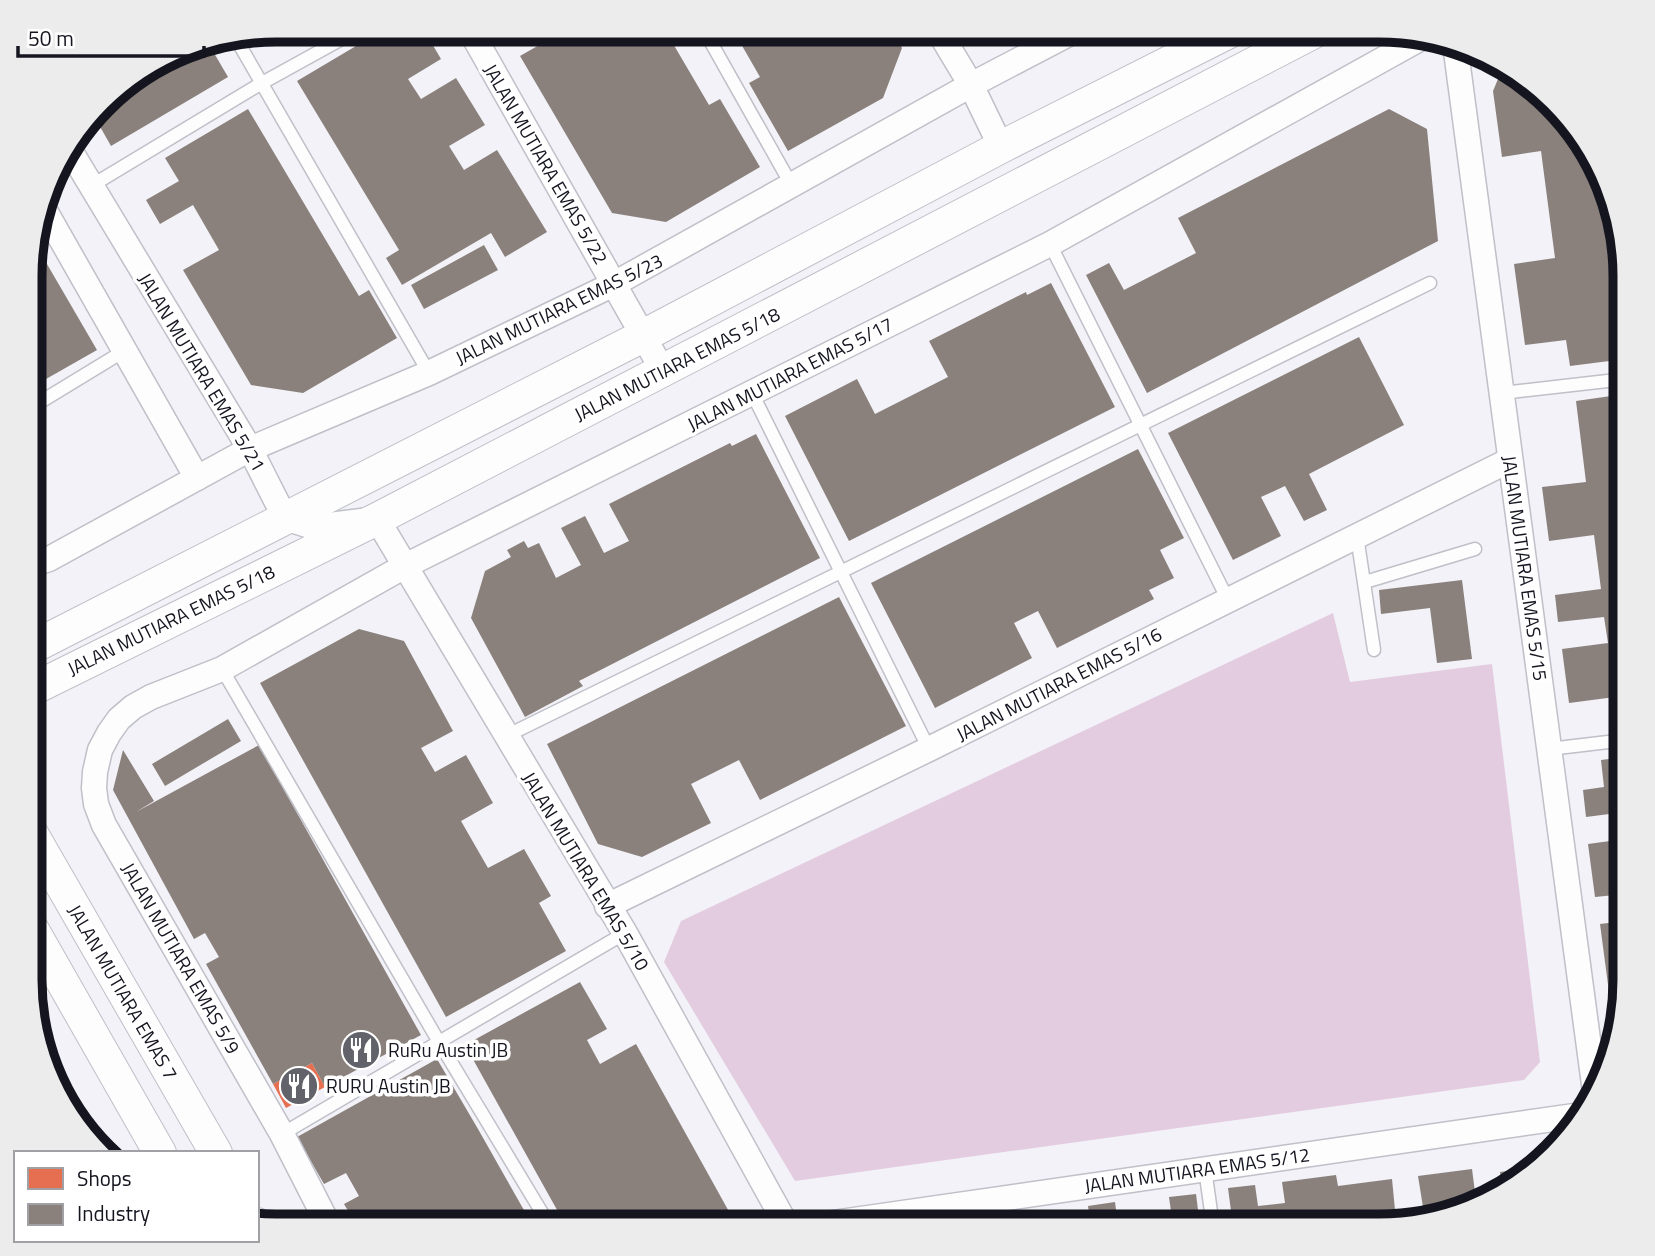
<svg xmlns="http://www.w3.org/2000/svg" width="1655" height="1256" font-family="'Titillium Web',sans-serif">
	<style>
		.forest { fill: #e4cce0 }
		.shops { fill: #e76f51 }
		.industry { fill: #8a817c }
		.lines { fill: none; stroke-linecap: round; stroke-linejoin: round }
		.service-casing { stroke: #bfc0c8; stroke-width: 15 }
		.minor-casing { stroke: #bfc0c8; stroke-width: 27 }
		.tertiary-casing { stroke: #bfc0c8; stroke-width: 34 }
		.service { stroke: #fdfdfe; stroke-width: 12 }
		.minor { stroke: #fdfdfe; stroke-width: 24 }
		.tertiary { stroke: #fdfdfe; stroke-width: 32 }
		.labels { text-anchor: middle; stroke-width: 7; stroke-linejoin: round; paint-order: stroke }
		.street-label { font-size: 19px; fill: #14151f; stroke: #fff }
		.poi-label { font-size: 19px; fill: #14151f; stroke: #fff; text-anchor: start }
		.rim { fill: none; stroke: #14151f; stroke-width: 9 }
	</style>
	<rect width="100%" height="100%" fill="#f2f2f8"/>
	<path class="forest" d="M 1333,613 L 1350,682 L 1492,664 L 1540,1062 L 1524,1080 L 795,1181 L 664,962 L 681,921 Z"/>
	<path class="shops" d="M 312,1063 L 325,1087 L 286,1108 L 273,1084 Z"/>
	<g class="industry">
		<path d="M 272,30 L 309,30 L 281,46 Z"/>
		<path d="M 383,30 L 424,30 L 441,59 L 408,79 L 421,99 L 456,78 L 485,125 L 449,146 L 464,170 L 497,150 L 547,232 L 505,257 L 491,233 L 402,285 L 386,258 L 399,250 L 297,81 Z"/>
		<path d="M 552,30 L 665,30 L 709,105 L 720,99 L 760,167 L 666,222 L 612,213 L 520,56 L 555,36 Z"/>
		<path d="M 733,30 L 892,30 L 902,48 L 883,98 L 788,151 L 749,83 L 760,77 Z"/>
		<path d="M 207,41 L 228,77 L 111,146 L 94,116 L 114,91 L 197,43 Z"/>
		<path d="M 1503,67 L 1541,91 L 1600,168 L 1625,276 L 1625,359 L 1570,366 L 1566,340 L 1525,345 L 1514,264 L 1555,258 L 1541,151 L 1502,157 L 1493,91 Z"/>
		<path d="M 248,109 L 359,296 L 369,290 L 397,338 L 303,393 L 251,385 L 183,270 L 219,250 L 193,205 L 160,224 L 146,200 L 179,181 L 165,158 Z"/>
		<path d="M 1389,109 L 1427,129 L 1438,241 L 1147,393 L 1086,275 L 1109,263 L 1124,290 L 1196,253 L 1178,218 Z"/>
		<path d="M 33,240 L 97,350 L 32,387 L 32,244 Z"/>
		<path d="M 484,245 L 498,270 L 424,309 L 411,285 Z"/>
		<path d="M 1051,283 L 1115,407 L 849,541 L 785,416 L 857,379 L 875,414 L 948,377 L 929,341 L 1026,292 L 1027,295 Z"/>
		<path d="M 1359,337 L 1404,425 L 1309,474 L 1327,510 L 1304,521 L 1285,486 L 1261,497 L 1281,536 L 1233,560 L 1168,433 Z"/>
		<path d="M 1625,394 L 1625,723 L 1618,724 L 1615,697 L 1569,703 L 1562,649 L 1608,643 L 1604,617 L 1558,622 L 1555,595 L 1601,589 L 1594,535 L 1549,541 L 1542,487 L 1586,482 L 1576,401 Z"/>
		<path d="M 756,434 L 820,558 L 579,681 L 583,686 L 525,717 L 471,618 L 485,571 L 511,557 L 507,550 L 524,541 L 528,548 L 539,543 L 556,578 L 581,565 L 561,528 L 585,516 L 604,553 L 629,541 L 609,504 L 730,443 L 732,446 Z"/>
		<path d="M 1138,449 L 1184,538 L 1160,550 L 1174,578 L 1149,590 L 1154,599 L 1057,648 L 1038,611 L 1014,623 L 1032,658 L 935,708 L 871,583 Z"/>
		<path d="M 1462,580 L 1472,659 L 1437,663 L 1430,608 L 1381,614 L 1379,590 Z"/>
		<path d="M 839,597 L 906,726 L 760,800 L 739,760 L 691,784 L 711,823 L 642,857 L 598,844 L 547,744 Z"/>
		<path d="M 359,629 L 404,641 L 453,731 L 421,748 L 435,772 L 466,755 L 493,803 L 461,821 L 488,868 L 524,849 L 551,896 L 539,903 L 566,951 L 446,1017 L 260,683 Z"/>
		<path d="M 228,719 L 241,741 L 165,786 L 152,764 Z"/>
		<path d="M 259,745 L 421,1035 L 325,1087 L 312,1063 L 273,1084 L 206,964 L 219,957 L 205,933 L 194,939 L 113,790 L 123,750 L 154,801 L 136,812 Z"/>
		<path d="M 1625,757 L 1625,812 L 1586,817 L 1583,790 L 1604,787 L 1601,760 Z"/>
		<path d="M 1625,839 L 1625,894 L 1595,897 L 1588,844 Z"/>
		<path d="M 1625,921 L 1625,996 L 1616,1032 L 1614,1030 L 1600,924 Z"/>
		<path d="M 580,982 L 607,1029 L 587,1040 L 600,1064 L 636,1044 L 737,1226 L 566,1226 L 465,1045 Z"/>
		<path d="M 437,1059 L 478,1129 L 533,1226 L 357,1226 L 344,1204 L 359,1196 L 346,1173 L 324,1184 L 297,1137 Z"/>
		<path d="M 1540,1160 L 1508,1185 L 1502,1189 L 1500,1172 L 1527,1168 L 1526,1162 Z"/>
		<path d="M 1472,1169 L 1476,1200 L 1492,1198 L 1487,1201 L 1379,1226 L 1233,1226 L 1228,1188 L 1255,1185 L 1258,1206 L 1285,1203 L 1282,1182 L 1336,1175 L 1338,1186 L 1392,1179 L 1395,1210 L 1423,1207 L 1418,1176 Z"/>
		<path d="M 1196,1194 L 1200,1226 L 1173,1226 L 1169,1197 Z"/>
		<path d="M 1115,1202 L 1118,1226 L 1091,1226 L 1088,1206 Z"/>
	</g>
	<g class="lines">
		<g class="service-casing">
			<g id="service">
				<path d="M 704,30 L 792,186"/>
				<path d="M 235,37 L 429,373"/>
				<path d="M 91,186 L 262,83 L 358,30"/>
				<path d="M 1050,244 L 1228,600"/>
				<path d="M 752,393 L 929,749"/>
				<path d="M 1502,393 L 1625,379"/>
				<path d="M 32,407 L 124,351"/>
				<path d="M 1357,536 L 1374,650"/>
				<path d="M 1365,582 L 1475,549"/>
				<path d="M 222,669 L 439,1042 L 550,1226"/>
				<path d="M 506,736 L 1430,283"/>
				<path d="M 1549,749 L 1625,740"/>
				<path d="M 282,1134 L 625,933"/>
				<path d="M 1205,1169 L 1213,1226"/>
			</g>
		</g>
		<g class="minor-casing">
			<g id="minor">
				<path d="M 470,30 L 663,371"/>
				<path d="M 938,30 L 971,85 L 1001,147"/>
				<path d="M 1455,44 L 1595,1092"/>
				<path d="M 68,147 L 250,449 L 285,518 L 313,527 L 377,519 L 625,933 L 787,1226"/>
				<path d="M 44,209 L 197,478"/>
				<path d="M 31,565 L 49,559 L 250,449 L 429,373 L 614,284 L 971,85 L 1076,30"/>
				<path d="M 607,906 L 929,749 L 1510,460"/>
				<path d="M 329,1226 L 282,1134 L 104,825 L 96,804 L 94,788 L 95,772 L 100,750 L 109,733 L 119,719 L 133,707 L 151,697 L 222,669 L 405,566 L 1050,244 L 1423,37"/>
				<path d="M 812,1226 L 1581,1115"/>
			</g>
		</g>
		<g class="tertiary-casing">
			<g id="tertiary">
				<path d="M 31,648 L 643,336 L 1001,147 L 1233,30"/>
				<path d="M 31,690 L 377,519 L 1318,30"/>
				<path d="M 31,832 L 216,1153"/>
				<path d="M 30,925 L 160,1153"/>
				<path d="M 257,1224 L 258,1225"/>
			</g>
		</g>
		<use href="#service" class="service"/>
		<use href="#minor" class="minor"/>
		<use href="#tertiary" class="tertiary"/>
	</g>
	<defs>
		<g id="restaurant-disc" transform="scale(2.0125)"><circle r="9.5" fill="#62626b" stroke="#fff"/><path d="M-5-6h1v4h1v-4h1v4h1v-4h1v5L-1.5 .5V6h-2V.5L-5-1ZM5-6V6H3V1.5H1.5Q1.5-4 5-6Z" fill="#fff"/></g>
	</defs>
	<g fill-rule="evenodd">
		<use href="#restaurant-disc" x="361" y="1050"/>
		<use href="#restaurant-disc" x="299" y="1086"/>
	</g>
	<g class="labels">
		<g class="street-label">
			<text transform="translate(546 164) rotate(60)" y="7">JALAN MUTIARA EMAS 5/22</text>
			<text transform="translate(559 309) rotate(-26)" y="7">JALAN MUTIARA EMAS 5/23</text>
			<text transform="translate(677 364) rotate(-27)" y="7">JALAN MUTIARA EMAS 5/18</text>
			<text transform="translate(202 372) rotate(59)" y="7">JALAN MUTIARA EMAS 5/21</text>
			<text transform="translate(790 374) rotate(-27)" y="7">JALAN MUTIARA EMAS 5/17</text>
			<text transform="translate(1525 568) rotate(82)" y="7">JALAN MUTIARA EMAS 5/15</text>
			<text transform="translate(171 620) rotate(-26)" y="7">JALAN MUTIARA EMAS 5/18</text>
			<text transform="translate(1059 684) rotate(-27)" y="7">JALAN MUTIARA EMAS 5/16</text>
			<text transform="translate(586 871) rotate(59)" y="7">JALAN MUTIARA EMAS 5/10</text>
			<text transform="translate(181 958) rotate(60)" y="7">JALAN MUTIARA EMAS 5/9</text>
			<text transform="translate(123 992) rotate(60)" y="7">JALAN MUTIARA EMAS 7</text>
			<text transform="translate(1197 1170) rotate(-8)" y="7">JALAN MUTIARA EMAS 5/12</text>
		</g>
		<g class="poi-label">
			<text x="388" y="1057">RuRu Austin JB</text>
			<text x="326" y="1093">RURU Austin JB</text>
		</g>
	</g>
	<path d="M0 0H1655V1256H0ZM276 42H1379A234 234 0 0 1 1613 276V980A234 234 0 0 1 1379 1214H276A234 234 0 0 1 42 980V276A234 234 0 0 1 276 42Z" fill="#ececed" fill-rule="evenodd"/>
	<path class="rim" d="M276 42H1379A234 234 0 0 1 1613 276V980A234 234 0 0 1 1379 1214H276A234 234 0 0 1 42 980V276A234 234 0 0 1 276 42Z"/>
	<rect x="14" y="1151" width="245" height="91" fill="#ffffff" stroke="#a1a1a5" stroke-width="2"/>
	<rect x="28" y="1168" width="35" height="21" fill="#e76f51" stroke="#a1a1a5" stroke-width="2"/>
	<text x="77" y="1186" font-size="21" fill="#14151f">Shops</text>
	<rect x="28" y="1204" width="35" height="21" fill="#8a817c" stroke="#a1a1a5" stroke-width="2"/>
	<text x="77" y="1221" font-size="21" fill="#14151f">Industry</text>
	<path d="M18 46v10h186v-10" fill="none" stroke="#14151f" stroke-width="3.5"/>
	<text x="28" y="46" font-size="21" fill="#14151f" stroke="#ffffff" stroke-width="5" paint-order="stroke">50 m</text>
</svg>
